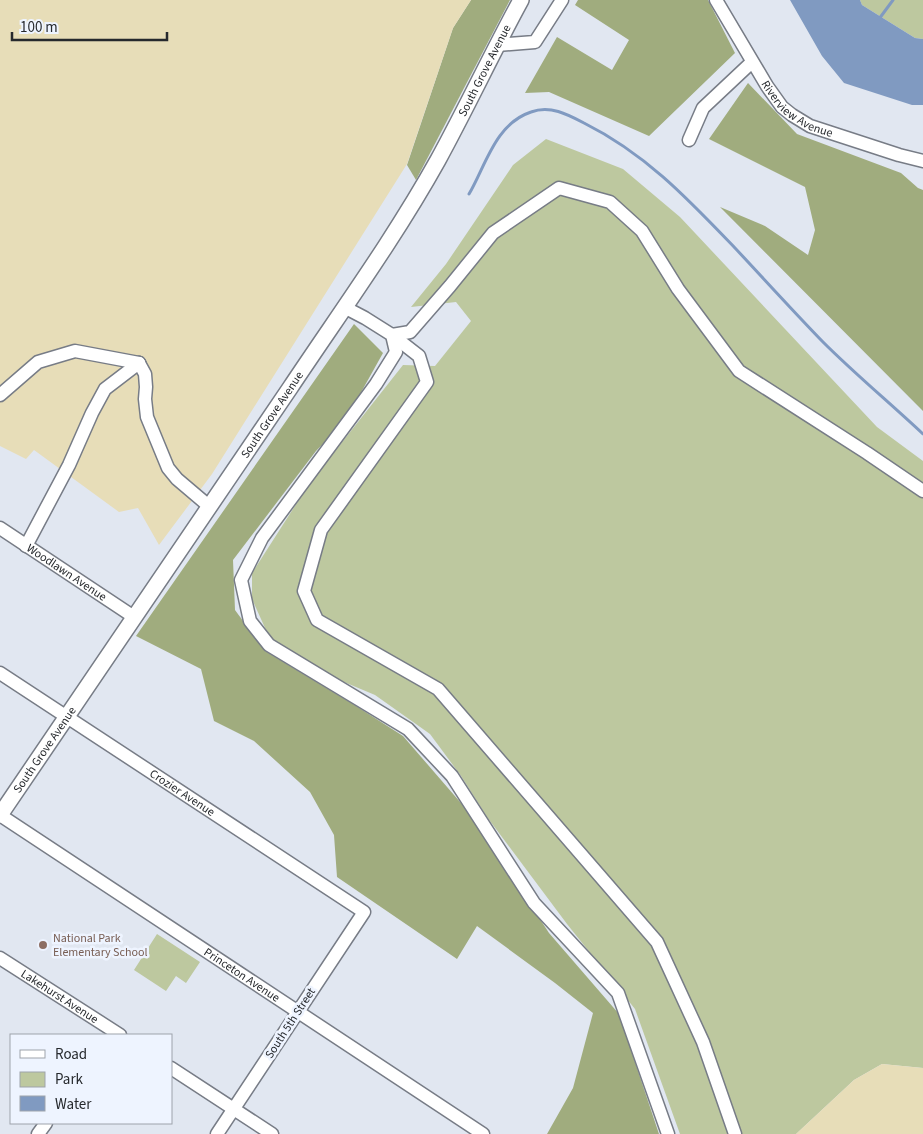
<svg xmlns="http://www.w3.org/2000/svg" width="923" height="1134" font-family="'Source Sans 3',sans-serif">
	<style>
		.green { fill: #bdc89f }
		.forest { fill: #a0ac7e }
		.sand { fill: #e7ddb8 }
		.water { fill: #809ac1 }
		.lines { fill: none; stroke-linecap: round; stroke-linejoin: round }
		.stream { stroke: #809ac1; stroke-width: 3 }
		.minor-casing { stroke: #777c86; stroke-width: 15 }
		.major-casing { stroke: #777c86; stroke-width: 18 }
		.minor { stroke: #fff; stroke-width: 12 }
		.major { stroke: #fff; stroke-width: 15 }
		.education-dot { fill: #8d6e63; stroke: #eef4ff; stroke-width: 2 }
		.labels { text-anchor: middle; stroke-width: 5; stroke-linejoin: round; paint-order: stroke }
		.street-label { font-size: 12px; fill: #26292d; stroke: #eef4ff }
		.education-label { font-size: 12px; fill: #785e54; stroke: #eef4ff; text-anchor: start }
	</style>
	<rect width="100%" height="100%" fill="#e1e7f1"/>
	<g class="green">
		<path d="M 860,0 L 923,0 L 923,39 L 915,38 L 862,5 Z"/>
		<path d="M 546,139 L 623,169 L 680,217 L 877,427 L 923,461 L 923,1068 L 882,1064 L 854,1080 L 796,1134 L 680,1134 L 635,1009 L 567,924 L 487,817 L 461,776 L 430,734 L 375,695 L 313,669 L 270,639 L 252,599 L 252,573 L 309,484 L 403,365 L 435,366 L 471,321 L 456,302 L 411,307 L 446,264 L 513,165 Z"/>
		<path d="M 157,934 L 200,962 L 186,983 L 176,976 L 166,991 L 134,970 Z"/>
	</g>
	<g class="forest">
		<path d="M 471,0 L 510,0 L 416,180 L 407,165 L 453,28 Z"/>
		<path d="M 578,0 L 708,0 L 735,53 L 649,136 L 549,92 L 525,93 L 557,37 L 612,70 L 629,40 L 575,5 Z"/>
		<path d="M 748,83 L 797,134 L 901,173 L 918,188 L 923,190 L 923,411 L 720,207 L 765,226 L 808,255 L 815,230 L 805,187 L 709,139 Z"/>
		<path d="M 354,324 L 383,353 L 345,421 L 316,451 L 233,560 L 235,610 L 265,651 L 356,706 L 403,736 L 473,817 L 549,933 L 619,1014 L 659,1134 L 547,1134 L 573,1088 L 593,1013 L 555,983 L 477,926 L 457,959 L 337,877 L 334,835 L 310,792 L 254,741 L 214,721 L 201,669 L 136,636 Z"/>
	</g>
	<g class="sand">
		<path d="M 0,0 L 471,0 L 453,28 L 407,164 L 212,474 L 159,545 L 138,508 L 119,512 L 34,450 L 26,459 L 0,446 Z"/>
		<path d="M 882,1064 L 923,1068 L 923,1134 L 796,1134 L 854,1080 Z"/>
	</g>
	<path class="water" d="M 790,0 L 860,0 L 862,5 L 915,38 L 923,39 L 923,105 L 912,105 L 844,83 L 822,56 Z"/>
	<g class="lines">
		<g class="stream">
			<path d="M 879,19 L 893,0"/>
			<path d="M 469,194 C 486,165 495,124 531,112 C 550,105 567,114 584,123 C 646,154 688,199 735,248 C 764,279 793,311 823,342 C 855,374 890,403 923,434"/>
		</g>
		<g class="minor-casing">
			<g id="minor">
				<path id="s1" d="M 716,0 L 767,86 L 782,107 L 792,115 L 810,126 L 899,155 L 923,161"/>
				<path d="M 497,45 L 535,42 L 562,0"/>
				<path d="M 689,140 L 703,108 L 752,62"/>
				<path d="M 344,307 L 365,318 L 392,335 L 396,352 L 376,384 L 262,538 L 241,580 L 250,621 L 269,645 L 408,729 L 452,776 L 534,903 L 618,993 L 668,1134"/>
				<path d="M 392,335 L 419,356 L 427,382 L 321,530 L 304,591 L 317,620 L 438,689 L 657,942 L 703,1042 L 735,1134"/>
				<path d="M 392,335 L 410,332 L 450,286 L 493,233 L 559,188 L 610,202 L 642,231 L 678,289 L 739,371 L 867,453 L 923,491"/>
				<path d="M 139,363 L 145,374 L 146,387 L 145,399 L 147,417 L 168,468 L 177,479 L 210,507"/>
				<path d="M 0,395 L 38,362 L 75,351 L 139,363"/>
				<path id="s2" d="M 0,528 L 134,617"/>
				<path d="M 26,546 L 69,465 L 92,413 L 105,389 L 139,363"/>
				<path id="s3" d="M 0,673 L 364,912 L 217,1134"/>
				<path id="s4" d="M 0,815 L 483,1134"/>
				<path id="s5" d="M 0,958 L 120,1035"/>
				<path d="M 171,1068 L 272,1134"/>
				<path d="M 38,1134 L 46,1123"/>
			</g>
		</g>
		<g class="major-casing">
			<g id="major">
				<path id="s6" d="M 0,815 C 97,673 194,531 290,388 C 340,313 394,239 438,160 C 467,107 492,53 521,0"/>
			</g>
		</g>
		<use href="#minor" class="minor"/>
		<use href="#major" class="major"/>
	</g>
	<circle class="education-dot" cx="43" cy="945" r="5"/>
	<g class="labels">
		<g class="street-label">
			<text dy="4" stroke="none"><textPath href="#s6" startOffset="889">South Grove Avenue</textPath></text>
			<text dy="4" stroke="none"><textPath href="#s1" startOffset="139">Riverview Avenue</textPath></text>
			<text dy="4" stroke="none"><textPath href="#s6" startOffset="484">South Grove Avenue</textPath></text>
			<text dy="4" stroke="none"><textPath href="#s2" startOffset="80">Woodlawn Avenue</textPath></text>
			<text dy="4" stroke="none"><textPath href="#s6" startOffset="79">South Grove Avenue</textPath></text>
			<text dy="4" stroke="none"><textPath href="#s3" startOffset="218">Crozier Avenue</textPath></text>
			<text dy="4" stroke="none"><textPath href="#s4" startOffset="290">Princeton Avenue</textPath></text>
			<text dy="4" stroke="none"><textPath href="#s5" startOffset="71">Lakehurst Avenue</textPath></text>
			<text transform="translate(290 1023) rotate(-57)" y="4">South 5th Street</text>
		</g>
		<g class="education-label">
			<text x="53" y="942">National Park<tspan x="53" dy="14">Elementary School</tspan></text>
		</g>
	</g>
	<rect x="10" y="1034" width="162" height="90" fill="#eef4ff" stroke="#9ea3ab"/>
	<rect x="20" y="1050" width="25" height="8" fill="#ffffff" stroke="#9ea3ab"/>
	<text x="55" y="1059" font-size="15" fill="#26292d">Road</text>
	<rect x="20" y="1072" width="25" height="15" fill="#bdc89f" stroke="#9ea3ab"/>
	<text x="55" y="1084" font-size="15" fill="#26292d">Park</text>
	<rect x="20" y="1096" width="25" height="15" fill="#809ac1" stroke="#9ea3ab"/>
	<text x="55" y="1109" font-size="15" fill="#26292d">Water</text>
	<path d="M12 32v8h155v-8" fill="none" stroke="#26292d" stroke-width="2.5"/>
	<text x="20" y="32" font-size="15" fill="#26292d" stroke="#eef4ff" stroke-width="4" paint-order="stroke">100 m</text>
</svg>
